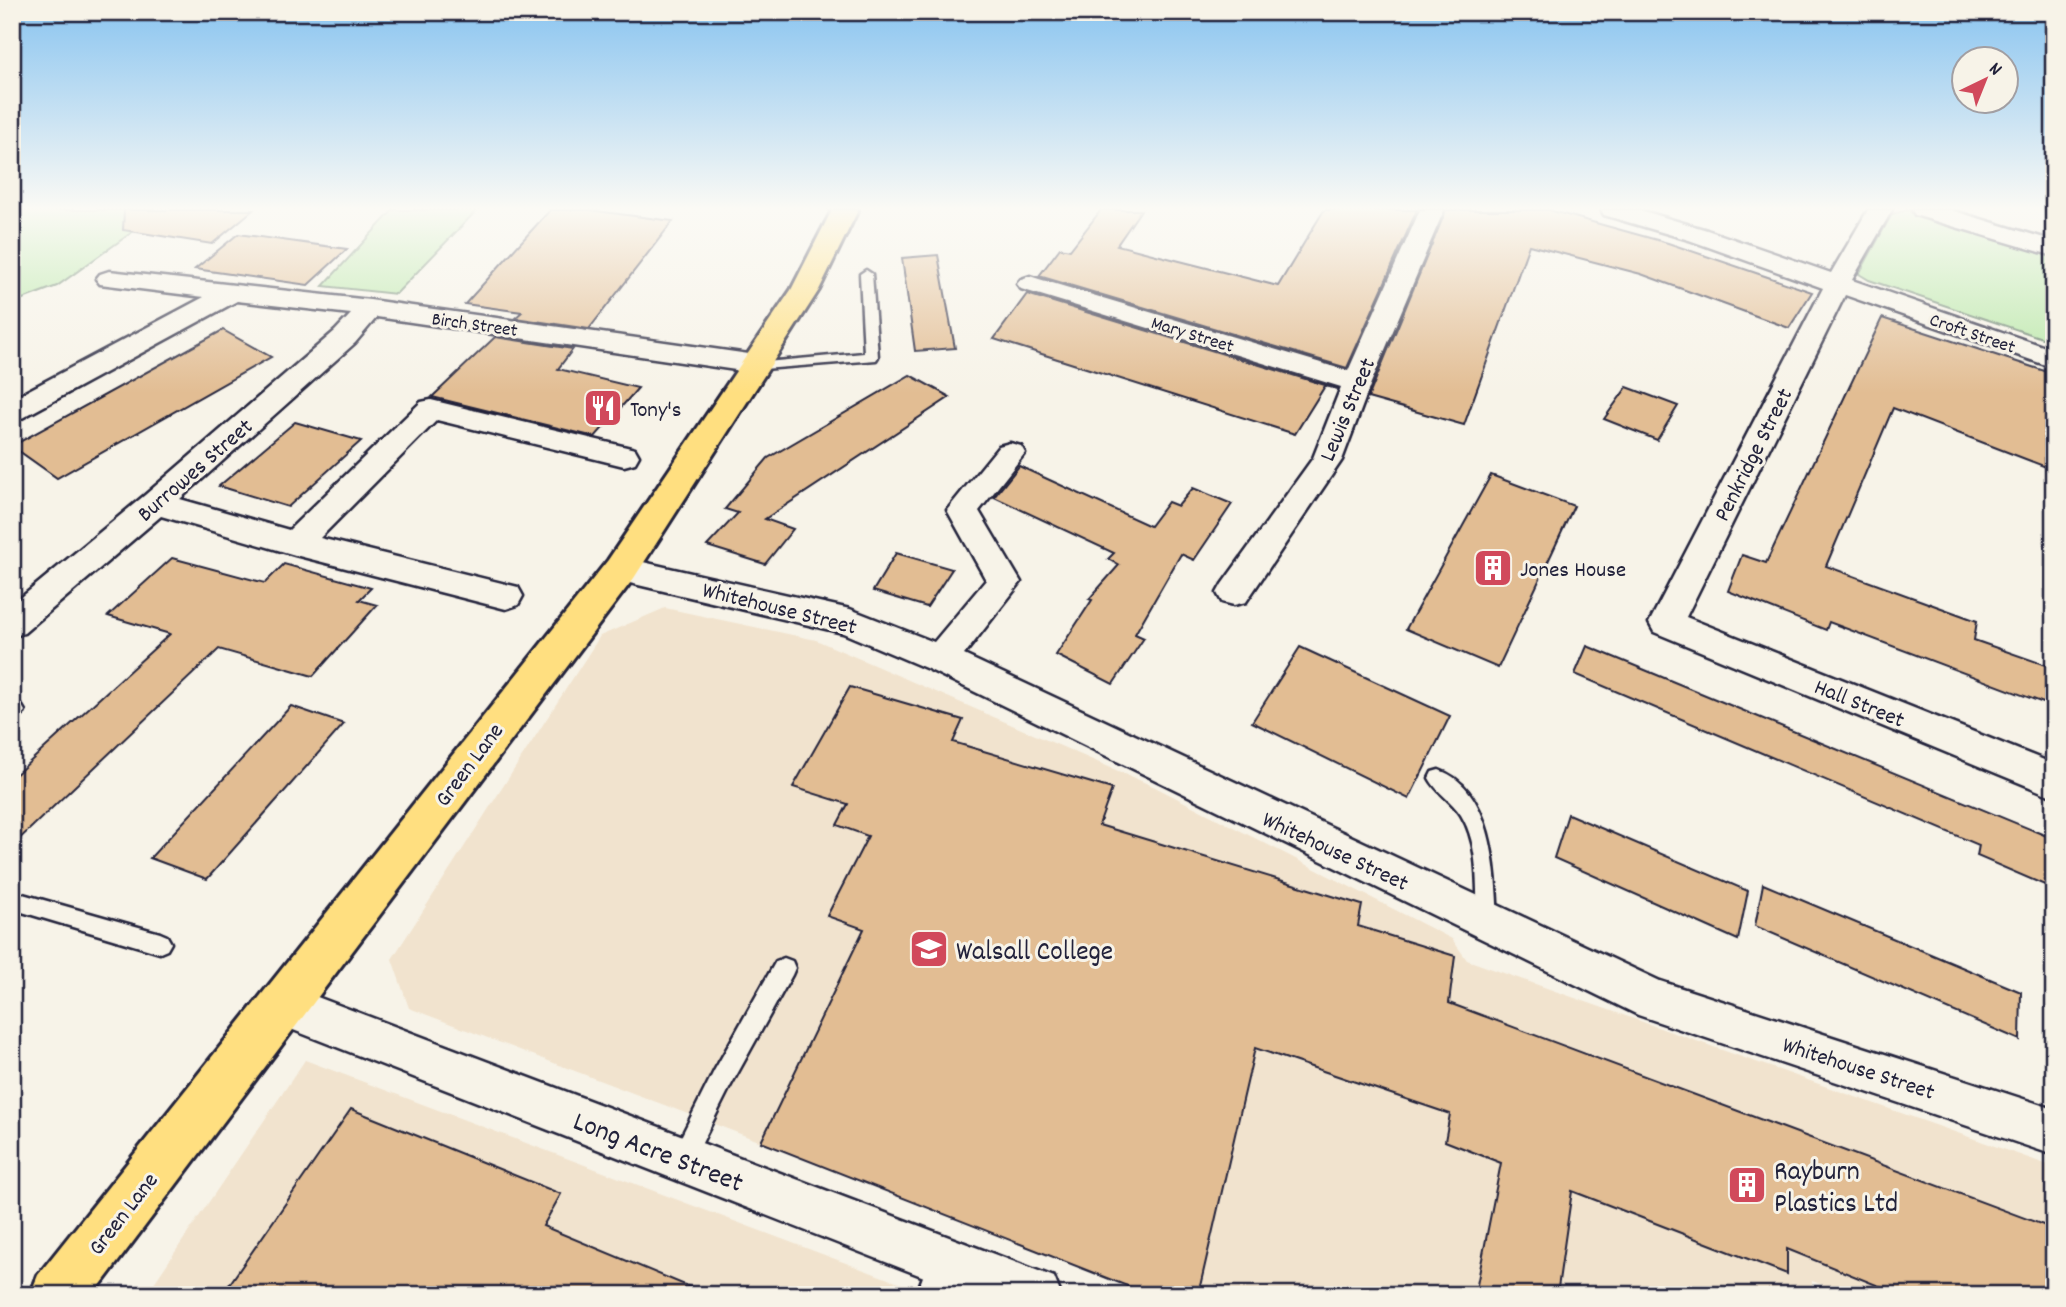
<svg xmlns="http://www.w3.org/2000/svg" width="2066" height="1307" font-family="Dekko,sans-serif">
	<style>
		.built { fill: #f1e3ce }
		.green { fill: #b7e7a6; stroke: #6c8470; stroke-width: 2 }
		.building { fill: #e2bd93; stroke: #22223b; stroke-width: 2 }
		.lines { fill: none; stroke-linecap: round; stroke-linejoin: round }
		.service-casing { stroke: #22223b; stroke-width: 5 }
		.minor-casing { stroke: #22223b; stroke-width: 5 }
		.trunk-casing { stroke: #22223b; stroke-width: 6 }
		.service { fill: #f7f3e8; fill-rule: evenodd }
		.minor { fill: #f7f3e8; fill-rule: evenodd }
		.trunk { fill: #ffdf80; fill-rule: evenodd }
		.labels { text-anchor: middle; stroke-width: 6; stroke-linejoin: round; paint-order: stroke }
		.far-street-label { font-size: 19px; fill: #22223b; stroke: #f7f3e8 }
		.poi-label { font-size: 23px; fill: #22223b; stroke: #f7f3e8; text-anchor: start }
		.street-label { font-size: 23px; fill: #22223b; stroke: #f7f3e8 }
		.near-poi-label { font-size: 28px; fill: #22223b; stroke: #f7f3e8; text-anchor: start }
		.near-street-label { font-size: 28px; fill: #22223b; stroke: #f7f3e8 }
	</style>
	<rect width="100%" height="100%" fill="#f7f3e8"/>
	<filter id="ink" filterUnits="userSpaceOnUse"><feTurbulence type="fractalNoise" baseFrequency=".0143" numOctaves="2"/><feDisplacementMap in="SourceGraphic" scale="14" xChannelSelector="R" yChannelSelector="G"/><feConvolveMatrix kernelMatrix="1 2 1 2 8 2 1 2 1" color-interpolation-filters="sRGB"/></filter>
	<g filter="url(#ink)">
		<g class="built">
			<path d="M 665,608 L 816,640 L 1155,787 L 1452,939 L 1467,960 L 2054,1167 L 2054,1295 L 1851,1295 L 1812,1281 L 1811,1295 L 1164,1295 L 409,1008 L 392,959 L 600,636 Z"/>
			<path d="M 305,1060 L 931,1295 L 146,1295 Z"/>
		</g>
		<g class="green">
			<path d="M 12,210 L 163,210 L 57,286 L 12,303 Z"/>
			<path d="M 393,210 L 477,210 L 396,294 L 323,286 Z"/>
			<path d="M 1907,210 L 2054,254 L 2054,342 L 1869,280 L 1859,274 L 1892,214 Z"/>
		</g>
		<g class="building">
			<path d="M 124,210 L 253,210 L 212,244 L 123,230 Z"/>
			<path d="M 550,210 L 589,210 L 673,221 L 589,329 L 515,318 L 522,312 L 465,304 Z"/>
			<path d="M 1101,210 L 1141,210 L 1117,245 L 1278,286 L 1324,210 L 1417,210 L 1347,368 L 1039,276 L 1060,248 L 1070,250 Z"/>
			<path d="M 1446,210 L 1549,210 L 1668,243 L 1812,292 L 1789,328 L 1641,274 L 1529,245 L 1464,425 L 1368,398 Z"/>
			<path d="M 238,234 L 347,249 L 308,285 L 195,269 Z"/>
			<path d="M 938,255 L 955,348 L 915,351 L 902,258 Z"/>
			<path d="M 1027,294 L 1338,389 L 1325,386 L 1295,434 L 994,339 Z"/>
			<path d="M 1882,318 L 2054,374 L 2054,470 L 1893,408 L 1826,566 L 1977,621 L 1974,640 L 2054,668 L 2054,707 L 1829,622 L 1826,630 L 1728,591 L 1742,555 L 1766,563 Z"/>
			<path d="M 223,330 L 271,357 L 57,478 L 12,446 Z"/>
			<path d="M 495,337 L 573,349 L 558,369 L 638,388 L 595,437 L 432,397 Z"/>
			<path d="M 910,375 L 950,397 L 765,519 L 793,529 L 765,564 L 707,546 L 738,513 L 725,509 L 768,458 Z"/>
			<path d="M 1627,387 L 1678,406 L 1657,440 L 1604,419 Z"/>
			<path d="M 295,422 L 361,441 L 288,507 L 219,486 Z"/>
			<path d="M 1019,466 L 1150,526 L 1168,502 L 1178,506 L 1193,488 L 1232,504 L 1194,560 L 1181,554 L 1135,634 L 1144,638 L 1113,684 L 1056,655 L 1092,600 L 1089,599 L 1119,565 L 1108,559 L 1114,553 L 994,497 Z"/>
			<path d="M 1491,475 L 1574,506 L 1498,668 L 1406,629 Z"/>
			<path d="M 896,553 L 952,569 L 927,607 L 873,591 Z"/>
			<path d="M 172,558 L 265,583 L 284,564 L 371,588 L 359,600 L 377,605 L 313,676 L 219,649 L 12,846 L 12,778 L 170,634 L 108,616 Z"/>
			<path d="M 1587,646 L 2054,839 L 2054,889 L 1977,856 L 1979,845 L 1575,674 Z"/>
			<path d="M 1300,647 L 1450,716 L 1409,799 L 1252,722 Z"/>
			<path d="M 850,687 L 963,720 L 953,742 L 1112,789 L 1099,825 L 1362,905 L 1358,926 L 1455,956 L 1449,1003 L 2054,1229 L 2054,1295 L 1901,1295 L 1787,1249 L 1787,1274 L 1572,1191 L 1557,1295 L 1475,1295 L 1501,1163 L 1445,1141 L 1450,1114 L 1255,1048 L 1198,1295 L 1150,1295 L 761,1142 L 864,929 L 827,916 L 868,836 L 837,825 L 848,804 L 793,787 Z"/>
			<path d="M 291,706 L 344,724 L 207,879 L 150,858 Z"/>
			<path d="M 1568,814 L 1748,891 L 1738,940 L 1554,858 Z"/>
			<path d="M 1763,884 L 2021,992 L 2020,1040 L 1755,926 Z"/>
			<path d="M 351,1109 L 561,1194 L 543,1226 L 709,1295 L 222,1295 Z"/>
		</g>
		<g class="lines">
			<g class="service-casing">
				<g id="service">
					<path d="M 866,270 L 872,274 L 878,357 L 876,360 L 750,370 L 750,364 L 755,363 L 864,353 L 860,274 Z"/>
					<path d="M 16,704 L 22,706 L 25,711 L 22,716 L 12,721 L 12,705 Z"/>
					<path d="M 1439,770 C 1494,789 1496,875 1498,922 L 1495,929 L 1488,932 L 1481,929 L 1478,922 C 1476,888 1480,846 1461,815 C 1452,801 1436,792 1429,778 L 1432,772 Z"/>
					<path d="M 12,891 L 160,933 L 167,936 L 171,943 L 167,950 L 160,953 L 12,909 Z"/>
					<path d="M 784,958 L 792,961 L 795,968 L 792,975 L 730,1087 L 690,1167 L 682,1171 L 674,1167 L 670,1159 L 714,1071 L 776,961 Z"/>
					<path d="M 942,1247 L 951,1250 L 954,1259 L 942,1295 L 916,1295 L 933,1250 Z"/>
				</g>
			</g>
			<g class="minor-casing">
				<g id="minor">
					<path d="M 1420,210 L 1444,210 L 1371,383 L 1342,460 L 1246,602 L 1234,605 L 1222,602 L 1217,593 L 1222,584 L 1313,458 L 1341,387 L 1021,289 L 1017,284 L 1021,279 L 1030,276 L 1039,279 L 1348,371 Z"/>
					<path d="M 1601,210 L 1640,210 L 1707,230 L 1831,273 L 1868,210 L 1892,210 L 1852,280 L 2054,350 L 2054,368 L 1845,295 L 1686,617 L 2054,764 L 2054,797 L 1654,632 L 1649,623 L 1823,288 L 1689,240 L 1604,215 Z"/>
					<path d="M 1912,210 L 1951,210 L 2054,241 L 2054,256 L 1915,215 Z"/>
					<path d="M 109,271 L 370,300 L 756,355 L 766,358 L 770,364 L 766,370 L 756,373 L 377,317 L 355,343 L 180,499 L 289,530 L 421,402 L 431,400 L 635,449 L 639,456 L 635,463 L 624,466 L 437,420 L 320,538 L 518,587 L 523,596 L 518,605 L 506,609 L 295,555 L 161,516 L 24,633 L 12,637 L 12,605 L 145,495 L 335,331 L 351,314 L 237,301 L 22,418 L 12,420 L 12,399 L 204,297 L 100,284 L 96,279 L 100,274 Z"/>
					<path d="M 1010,443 L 1021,446 L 1025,453 L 979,511 L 1021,582 L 964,655 L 1660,981 L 2054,1109 L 2054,1155 L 1638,1015 L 928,669 L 843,633 L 621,581 L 609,578 L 605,569 L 609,560 L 621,557 L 850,609 L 934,642 L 986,580 L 947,510 L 999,446 Z"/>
					<path d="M 283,984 L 1036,1270 L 1054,1277 L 1061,1295 L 970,1295 L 283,1026 L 268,1020 L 261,1005 L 268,990 Z"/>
				</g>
			</g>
			<g class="trunk-casing">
				<path id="trunk" d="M 832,210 L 858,210 L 819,290 L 634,578 L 93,1295 L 30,1295 L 38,1275 L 608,560 L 791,290 Z"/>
			</g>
			<use href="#service" class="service"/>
			<use href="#minor" class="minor"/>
			<use href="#trunk" class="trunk"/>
		</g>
	</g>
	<linearGradient id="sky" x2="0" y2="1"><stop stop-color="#89c4f0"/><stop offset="0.53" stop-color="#fbfaf5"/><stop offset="1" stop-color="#fbfaf5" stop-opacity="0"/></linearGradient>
	<rect width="2066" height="393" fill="url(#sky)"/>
	<defs>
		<g id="restaurant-square" transform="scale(2.0125)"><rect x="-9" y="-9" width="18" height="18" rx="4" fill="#d1495b" stroke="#f7f3e8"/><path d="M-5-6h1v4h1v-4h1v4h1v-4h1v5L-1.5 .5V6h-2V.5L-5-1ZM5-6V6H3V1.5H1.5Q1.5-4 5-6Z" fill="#fff"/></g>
		<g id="building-square" transform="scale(2.0125)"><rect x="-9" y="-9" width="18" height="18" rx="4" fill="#d1495b" stroke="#f7f3e8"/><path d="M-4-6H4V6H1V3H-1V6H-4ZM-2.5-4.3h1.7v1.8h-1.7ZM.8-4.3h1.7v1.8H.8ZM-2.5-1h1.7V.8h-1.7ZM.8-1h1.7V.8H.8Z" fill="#fff"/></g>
		<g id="university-square" transform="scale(2.0125)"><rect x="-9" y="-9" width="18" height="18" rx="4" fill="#d1495b" stroke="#f7f3e8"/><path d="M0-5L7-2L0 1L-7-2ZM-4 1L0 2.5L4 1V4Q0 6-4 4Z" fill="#fff"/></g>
	</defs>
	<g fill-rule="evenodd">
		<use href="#restaurant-square" x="603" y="408"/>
		<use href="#building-square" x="1493" y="568"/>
		<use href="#university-square" x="929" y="949"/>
		<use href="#building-square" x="1747" y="1185"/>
	</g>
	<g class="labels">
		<g class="far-street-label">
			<text transform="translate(475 323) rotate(8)" y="7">Birch Street</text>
			<text transform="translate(1973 332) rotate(19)" y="7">Croft Street</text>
			<text transform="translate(1193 333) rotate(17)" y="7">Mary Street</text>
		</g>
		<g class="poi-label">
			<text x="630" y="416">Tony's</text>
			<text x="1520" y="576">Jones House</text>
		</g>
		<g class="street-label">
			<text transform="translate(1346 409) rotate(-67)" y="8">Lewis Street</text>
			<text transform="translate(1752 454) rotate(-63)" y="8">Penkridge Street</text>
			<text transform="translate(194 469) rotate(-41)" y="8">Burrowes Street</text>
			<text transform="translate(780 607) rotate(14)" y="8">Whitehouse Street</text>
			<text transform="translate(1860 702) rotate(22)" y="8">Hall Street</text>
			<text transform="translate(468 764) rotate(-53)" y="8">Green Lane</text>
			<text transform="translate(1336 850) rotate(25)" y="8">Whitehouse Street</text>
			<text transform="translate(1859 1067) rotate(18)" y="8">Whitehouse Street</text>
			<text transform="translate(122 1213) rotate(-52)" y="8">Green Lane</text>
		</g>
		<g class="near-poi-label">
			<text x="956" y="959">Walsall College</text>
			<text x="1774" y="1179">Rayburn<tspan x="1774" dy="32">Plastics Ltd</tspan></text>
		</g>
		<g class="near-street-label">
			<text transform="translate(659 1150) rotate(21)" y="10">Long Acre Street</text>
		</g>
	</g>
	<rect width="2066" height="1307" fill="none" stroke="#f7f3e8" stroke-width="42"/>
	<rect x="21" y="21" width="2024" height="1265" fill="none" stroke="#22223b" stroke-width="2.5" filter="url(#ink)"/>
	<g transform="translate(1985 80) rotate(43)"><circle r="33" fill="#f7f3e8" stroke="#a29fa3" stroke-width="2"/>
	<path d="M0-5L12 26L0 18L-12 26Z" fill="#d1495b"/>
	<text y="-10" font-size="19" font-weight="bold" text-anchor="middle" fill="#22223b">N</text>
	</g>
</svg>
